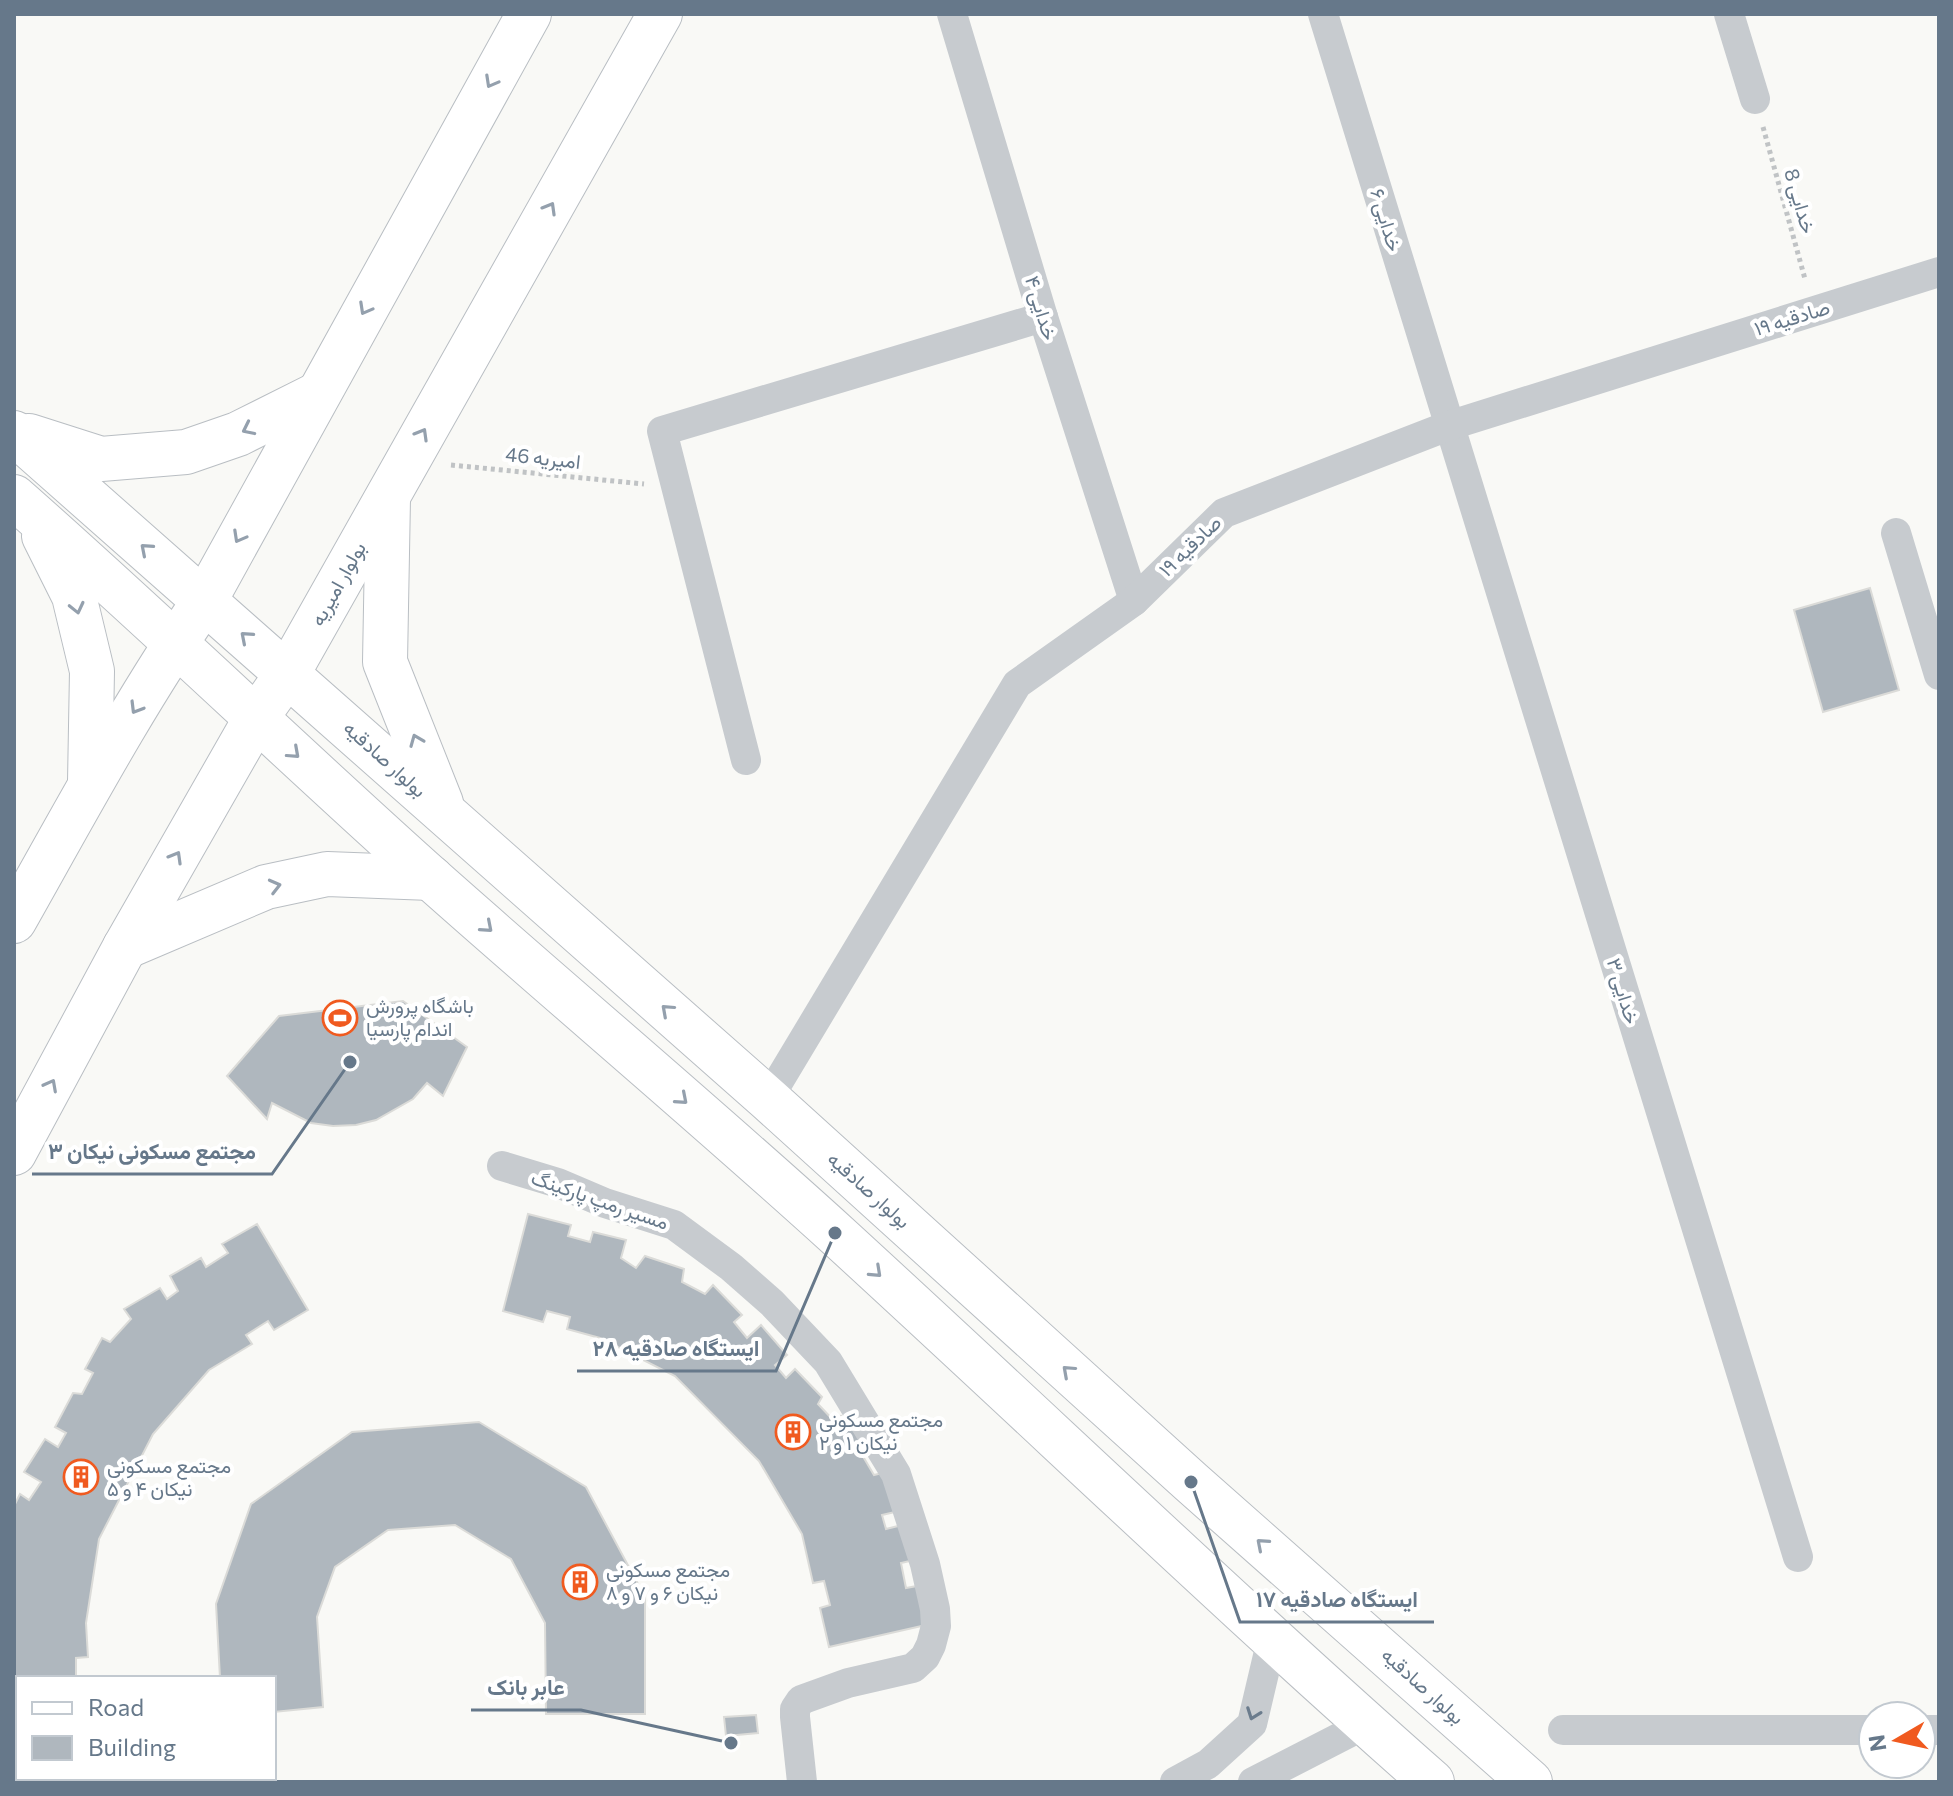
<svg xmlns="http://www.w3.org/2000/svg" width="1953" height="1796" font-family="Commissioner,Vazirmatn,sans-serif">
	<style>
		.building { fill: #afb7be; stroke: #dbdbd8; stroke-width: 2 }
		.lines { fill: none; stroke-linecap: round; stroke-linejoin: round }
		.secondary-casing { stroke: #b9bec3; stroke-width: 46 }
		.path { stroke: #c0c3c5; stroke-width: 5; stroke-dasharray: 4 4; stroke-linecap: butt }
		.minor { stroke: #c7cbcf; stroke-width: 30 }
		.secondary { stroke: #fff; stroke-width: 44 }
		.oneway { stroke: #94a0ad }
		.oneway2 { stroke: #6b7c8d }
		.labels { text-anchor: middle; stroke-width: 8; stroke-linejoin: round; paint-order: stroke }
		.street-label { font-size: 20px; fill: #66788a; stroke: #fff }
		.poi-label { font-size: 20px; fill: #66788a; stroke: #fff; text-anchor: start }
		.leader { fill: none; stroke: #66788a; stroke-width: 3 }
		.callout-dot { fill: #66788a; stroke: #fff; stroke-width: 3 }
		.callout-label { font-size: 22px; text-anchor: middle; font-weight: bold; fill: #66788a; stroke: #fff; stroke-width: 8; stroke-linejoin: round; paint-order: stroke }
	</style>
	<rect width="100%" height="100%" fill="#f9f9f6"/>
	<g class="building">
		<path d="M 1870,588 L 1899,690 L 1823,712 L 1794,610 Z"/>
		<path d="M 403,1001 L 467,1047 L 443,1096 L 427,1083 L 413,1099 L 376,1120 L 356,1125 L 333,1126 L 311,1123 L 272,1103 L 267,1119 L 227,1076 L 279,1016 Z"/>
		<path d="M 528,1214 L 571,1225 L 568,1236 L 590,1242 L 593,1232 L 626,1240 L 621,1258 L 636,1268 L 645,1256 L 684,1269 L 682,1282 L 705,1294 L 713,1285 L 742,1315 L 734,1322 L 747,1338 L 761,1325 L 787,1355 L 775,1365 L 786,1378 L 795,1369 L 822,1397 L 818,1404 L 835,1422 L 841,1416 L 865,1442 L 858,1448 L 874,1475 L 886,1472 L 895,1512 L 882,1515 L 886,1529 L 902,1525 L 910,1561 L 901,1563 L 906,1588 L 917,1586 L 926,1625 L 829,1647 L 820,1608 L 830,1605 L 824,1581 L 813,1583 L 802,1534 L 759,1461 L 675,1376 L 600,1338 L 567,1329 L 570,1317 L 547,1311 L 543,1322 L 503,1311 Z"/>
		<path d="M 257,1224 L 308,1310 L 274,1330 L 268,1321 L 246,1335 L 252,1344 L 209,1370 L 153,1434 L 99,1539 L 86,1623 L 88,1657 L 76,1658 L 76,1678 L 18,1678 L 18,1728 L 14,1728 L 14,1506 L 20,1494 L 29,1500 L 41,1482 L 24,1472 L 45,1439 L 58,1447 L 66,1433 L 55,1427 L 73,1393 L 82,1394 L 93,1373 L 85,1369 L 102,1338 L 110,1342 L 131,1319 L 124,1309 L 160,1288 L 167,1299 L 178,1291 L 170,1276 L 201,1258 L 206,1267 L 228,1253 L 222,1244 Z"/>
		<path d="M 479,1422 L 586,1487 L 645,1597 L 645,1714 L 546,1714 L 545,1623 L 511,1559 L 455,1525 L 388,1530 L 335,1567 L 317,1617 L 323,1707 L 274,1712 L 274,1678 L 220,1678 L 216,1604 L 251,1504 L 352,1432 Z"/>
		<path d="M 756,1715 L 758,1733 L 726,1736 L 724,1717 Z"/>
	</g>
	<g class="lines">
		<g class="secondary-casing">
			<g id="secondary">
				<path d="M 14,433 L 768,1099 L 1191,1482 L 1530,1782"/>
				<path d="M 29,436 L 101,459 L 186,452 L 238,434 L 318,394"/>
				<path d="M 14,497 C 156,622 292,754 433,880 C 567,999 704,1114 837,1235 C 1036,1417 1230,1604 1432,1782"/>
				<path d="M 388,498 L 385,662 L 441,803"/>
				<path d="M 44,536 L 74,596 L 92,671 L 90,782"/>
				<path d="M 14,921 C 75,813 134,702 205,600 L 529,14"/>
				<path d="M 125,947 L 266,887 L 327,874 L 431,878"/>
				<path d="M 14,1153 L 125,947 L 256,718 L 288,673 L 660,14"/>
			</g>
		</g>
		<g class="path">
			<path d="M 1763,127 L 1805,279"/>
			<path d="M 451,465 L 644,484"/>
		</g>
		<g class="minor">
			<path d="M 952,14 L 1043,317 L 1134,601"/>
			<path d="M 1323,14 L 1798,1557"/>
			<path d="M 1729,14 L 1755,99"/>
			<path d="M 1896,533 L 1939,675"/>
			<path d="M 746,760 L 662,431 L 1043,317"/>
			<path d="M 768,1099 L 1017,684 L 1134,601 L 1224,513 L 1448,426 L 1939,272"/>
			<path d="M 502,1166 L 558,1183 L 605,1203 L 674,1225 L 731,1267 L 772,1303 L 828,1362 L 896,1474 L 925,1564 L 935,1609 L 936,1626 L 931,1645 L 925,1657 L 913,1668 L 848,1683 L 801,1700 L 795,1709 L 795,1717 L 802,1782"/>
			<path d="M 1563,1730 L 1873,1730"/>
			<path d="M 1921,1730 L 1939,1730"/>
			<path d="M 1175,1782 L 1208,1764 L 1252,1724 L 1272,1639"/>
			<path d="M 1253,1782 L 1366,1724"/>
		</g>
		<use href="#secondary" class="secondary"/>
	</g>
	<defs><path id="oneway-chevron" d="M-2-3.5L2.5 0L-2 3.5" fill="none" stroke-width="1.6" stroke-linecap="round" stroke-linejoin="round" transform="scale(2)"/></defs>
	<g class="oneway">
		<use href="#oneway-chevron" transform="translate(491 82) rotate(119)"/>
		<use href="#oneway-chevron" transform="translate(550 208) rotate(-60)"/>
		<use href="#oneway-chevron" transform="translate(365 309) rotate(119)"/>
		<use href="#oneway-chevron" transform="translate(248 429) rotate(154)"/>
		<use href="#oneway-chevron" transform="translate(422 434) rotate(-60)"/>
		<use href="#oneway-chevron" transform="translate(239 537) rotate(119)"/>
		<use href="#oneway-chevron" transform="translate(146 549) rotate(-139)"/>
		<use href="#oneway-chevron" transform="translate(77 608) rotate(77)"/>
		<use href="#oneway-chevron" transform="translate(246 637) rotate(-139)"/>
		<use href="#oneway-chevron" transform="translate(136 708) rotate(121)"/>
		<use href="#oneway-chevron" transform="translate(416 740) rotate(-112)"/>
		<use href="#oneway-chevron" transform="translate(294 753) rotate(42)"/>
		<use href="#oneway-chevron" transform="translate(176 857) rotate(-60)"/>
		<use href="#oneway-chevron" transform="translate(275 886) rotate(-14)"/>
		<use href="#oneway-chevron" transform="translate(487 927) rotate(41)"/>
		<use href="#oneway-chevron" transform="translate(667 1010) rotate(-138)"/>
		<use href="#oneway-chevron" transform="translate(51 1085) rotate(-62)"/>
		<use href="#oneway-chevron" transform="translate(682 1099) rotate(41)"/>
		<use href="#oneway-chevron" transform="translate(876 1272) rotate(43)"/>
		<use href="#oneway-chevron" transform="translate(1068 1371) rotate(-138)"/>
		<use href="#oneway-chevron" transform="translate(1262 1544) rotate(-139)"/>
	</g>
	<use class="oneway2" href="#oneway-chevron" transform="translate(1253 1714) rotate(110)"/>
	<defs>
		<g id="stadium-ring" transform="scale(1.8)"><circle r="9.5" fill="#fff" stroke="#f05a1f" stroke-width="1.5"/><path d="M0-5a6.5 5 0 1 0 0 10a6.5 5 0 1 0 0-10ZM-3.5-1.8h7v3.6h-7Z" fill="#f05a1f"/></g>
		<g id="building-ring" transform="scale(1.8)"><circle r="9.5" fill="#fff" stroke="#f05a1f" stroke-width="1.5"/><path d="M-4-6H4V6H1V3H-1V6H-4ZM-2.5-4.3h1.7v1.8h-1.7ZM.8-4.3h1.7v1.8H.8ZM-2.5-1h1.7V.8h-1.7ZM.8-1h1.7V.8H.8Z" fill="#f05a1f"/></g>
	</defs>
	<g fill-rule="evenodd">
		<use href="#stadium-ring" x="340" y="1018"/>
		<use href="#building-ring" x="793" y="1432"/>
		<use href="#building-ring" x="81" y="1477"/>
		<use href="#building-ring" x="580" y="1582"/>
	</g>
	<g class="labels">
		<g class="street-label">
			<text transform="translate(1800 201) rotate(74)" y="7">خدایی 8</text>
			<text transform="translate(1386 220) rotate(73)" y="7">خدایی ۶</text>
			<text transform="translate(1041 308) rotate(73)" y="7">خدایی ۴</text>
			<text transform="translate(1792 318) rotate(-17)" y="7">صادقیه ۱۹</text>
			<text transform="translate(543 458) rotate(6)" y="7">امیریه 46</text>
			<text transform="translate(1190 546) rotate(-44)" y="7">صادقیه ۱۹</text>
			<text transform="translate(338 584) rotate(-61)" y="7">بولوار امیریه</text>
			<text transform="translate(385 759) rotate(42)" y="7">بولوار صادقیه</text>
			<text transform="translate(1623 991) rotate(73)" y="7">خدایی ۳</text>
			<text transform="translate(869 1190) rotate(42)" y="7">بولوار صادقیه</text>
			<text transform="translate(600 1200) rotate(19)" y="7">مسیر رمپ پارکینگ</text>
			<text transform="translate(1423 1686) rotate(42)" y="7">بولوار صادقیه</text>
		</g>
		<g class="poi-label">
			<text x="366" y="1013">باشگاه پرورش<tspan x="366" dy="23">اندام پارسیا</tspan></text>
			<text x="819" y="1427">مجتمع مسکونی<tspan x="819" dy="23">نیکان ۱ و ۲</tspan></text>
			<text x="107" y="1473">مجتمع مسکونی<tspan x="107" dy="23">نیکان ۴ و ۵</tspan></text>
			<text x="606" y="1577">مجتمع مسکونی<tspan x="606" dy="23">نیکان ۶ و ۷ و ۸</tspan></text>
		</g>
	</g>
	<path class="leader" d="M350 1062L272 1174H32M835 1233L776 1371H577M1191 1482L1240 1622H1434M731 1743L581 1710H471"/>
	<g class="callout-dot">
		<circle cx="350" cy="1062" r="8"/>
		<circle cx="835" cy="1233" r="8"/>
		<circle cx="1191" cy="1482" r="8"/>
		<circle cx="731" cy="1743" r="8"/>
	</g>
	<g class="callout-label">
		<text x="152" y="1159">مجتمع مسکونی نیکان ۳</text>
		<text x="676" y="1356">ایستگاه صادقیه ۲۸</text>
		<text x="1337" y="1607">ایستگاه صادقیه ۱۷</text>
		<text x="526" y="1695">عابر بانک</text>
	</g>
	<rect width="1953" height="1796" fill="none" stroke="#66788a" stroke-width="32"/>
	<rect x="16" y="1676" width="260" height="104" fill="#ffffff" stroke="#c2c9d0" stroke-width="2"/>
	<rect x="32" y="1702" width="40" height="12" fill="#ffffff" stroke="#c2c9d0" stroke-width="2"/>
	<text x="88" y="1716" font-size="24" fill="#66788a">Road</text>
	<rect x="32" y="1736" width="40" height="24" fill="#afb7be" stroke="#c2c9d0" stroke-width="2"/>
	<text x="88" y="1756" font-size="24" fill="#66788a">Building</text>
	<g transform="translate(1897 1740) rotate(261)"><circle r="38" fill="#ffffff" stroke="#c2c9d0" stroke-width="2"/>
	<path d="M0-6L14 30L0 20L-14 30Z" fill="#f05a1f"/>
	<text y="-12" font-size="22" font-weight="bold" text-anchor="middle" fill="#66788a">N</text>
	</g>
</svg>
